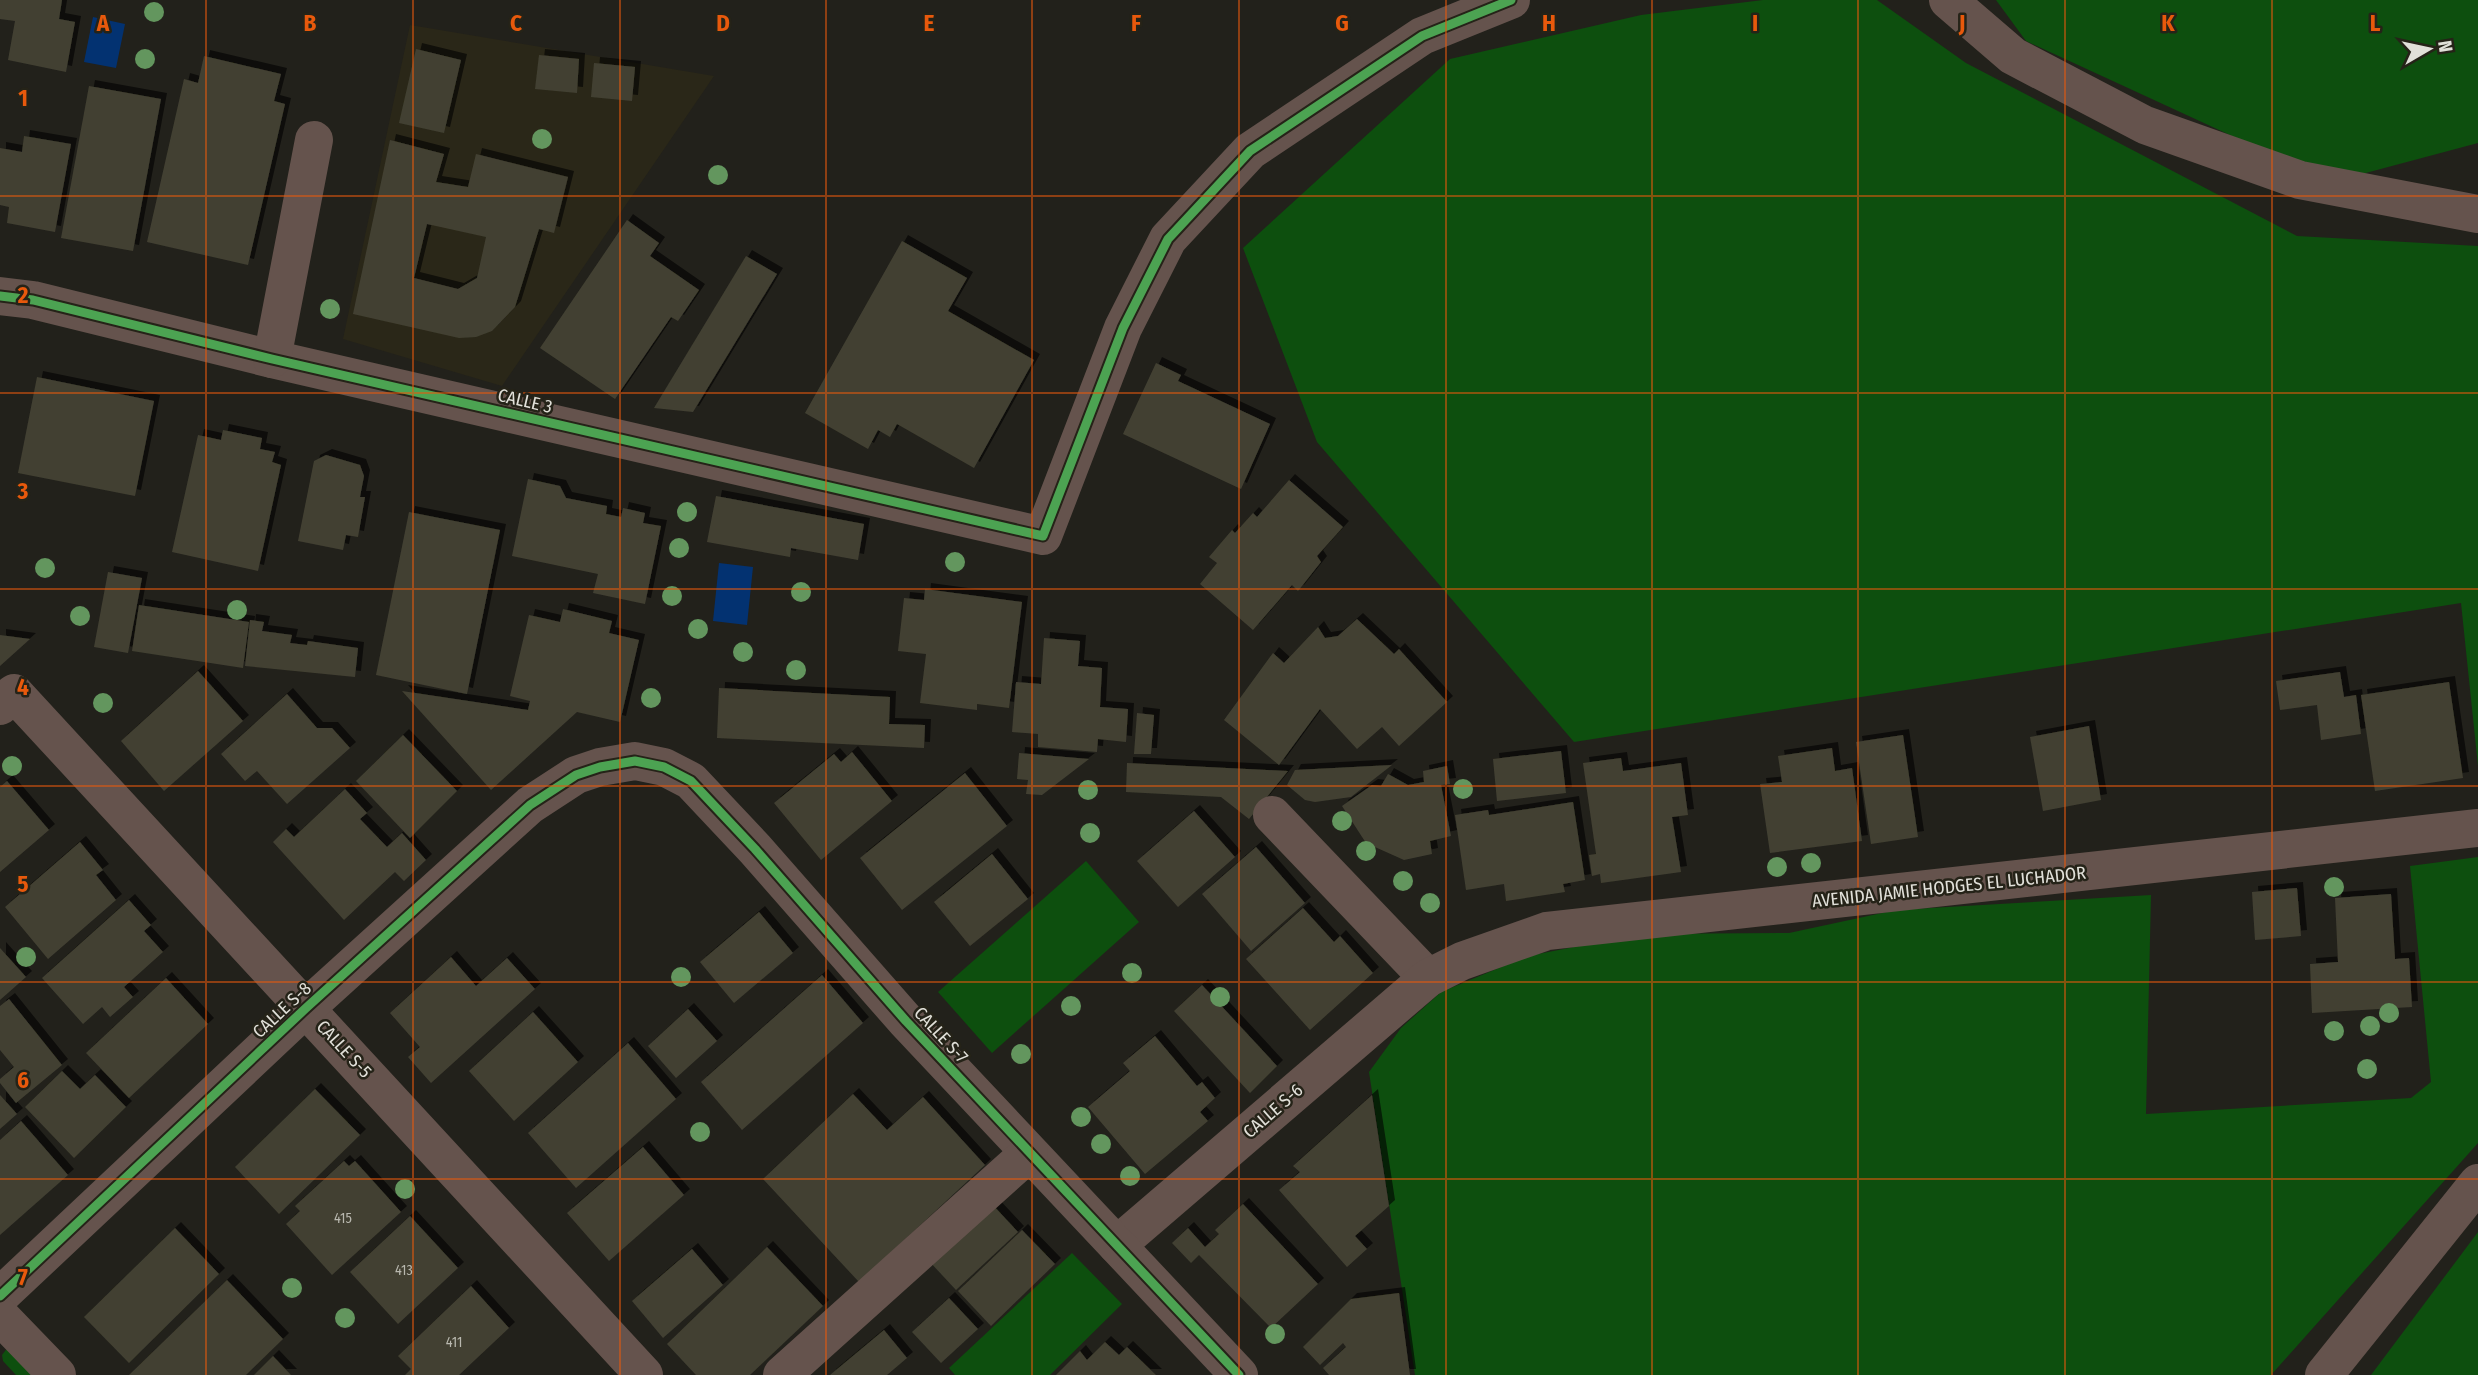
<svg xmlns="http://www.w3.org/2000/svg" width="2478" height="1375" font-family="'Fira Sans Condensed',sans-serif">
	<style>
		.built { fill: #2a2718 }
		.green { fill: #0d4f0e }
		.water { fill: #033271 }
		.building { fill: #424032; fill-rule: evenodd; filter: url(#shadow) }
		.lines { fill: none; stroke-linecap: round; stroke-linejoin: round }
		.minor { stroke: #65534d; stroke-width: 38 }
		.cycleway-casing { stroke: #252318; stroke-width: 13 }
		.cycleway { stroke: #4ca352; stroke-width: 9 }
		.tree { fill: #63965e }
		.grid { fill: none; stroke: #e8590c; stroke-width: 2; stroke-opacity: 0.55 }
		.labels { text-anchor: middle; stroke-width: 5; stroke-linejoin: round; paint-order: stroke }
		.number-label { font-size: 14px; fill: #b9b8af }
		.street-label { font-size: 18px; fill: #e1e0d9; stroke: #252318 }
		.grid-label { font-size: 23px; text-anchor: middle; font-weight: bold; fill: #e8590c; stroke: #252318; stroke-width: 5; stroke-linejoin: round; paint-order: stroke }
	</style>
	<defs>
		<filter id="shadow"><feDropShadow dx="6" dy="-6" stdDeviation="0" flood-color="#0009"/></filter>
	</defs>
	<rect width="100%" height="100%" fill="#22211b"/>
	<path class="built" d="M 410,25 L 714,76 L 502,386 L 343,339 Z"/>
	<g class="green">
		<path d="M 1763,0 L 1877,0 L 1966,63 L 2297,236 L 2478,246 L 2478,766 L 2461,603 L 1574,742 L 1317,442 L 1243,248 L 1450,59 L 1641,15 Z"/>
		<path d="M 1996,0 L 2478,0 L 2478,143 L 2332,182 L 2026,41 Z"/>
		<path d="M 2478,857 L 2478,1143 L 2271,1375 L 1415,1375 L 1369,1072 L 1401,1028 L 1441,992 L 1528,956 L 1640,934 L 1789,933 L 1896,910 L 2151,895 L 2146,1114 L 2411,1098 L 2431,1082 L 2410,866 Z"/>
		<path d="M 1086,861 L 1139,922 L 992,1053 L 938,992 Z"/>
		<path d="M 2478,1232 L 2478,1375 L 2371,1375 Z"/>
		<path d="M 1072,1253 L 1122,1304 L 1050,1375 L 955,1375 L 949,1368 Z"/>
		<path d="M 8,1347 L 43,1375 L 16,1375 L 3,1361 L 2,1355 Z"/>
	</g>
	<g class="water">
		<path d="M 93,17 L 125,24 L 116,68 L 84,62 Z"/>
		<path d="M 719,563 L 753,567 L 747,625 L 713,621 Z"/>
	</g>
	<g class="building">
		<path d="M 0,0 L 62,0 L 59,19 L 75,22 L 66,72 L 8,60 L 15,21 L 0,19 Z"/>
		<path d="M 416,49 L 461,60 L 444,133 L 399,123 Z"/>
		<path d="M 539,55 L 579,59 L 577,93 L 535,89 Z"/>
		<path d="M 204,56 L 281,74 L 274,101 L 285,104 L 248,265 L 147,242 L 184,79 L 198,83 Z"/>
		<path d="M 594,63 L 635,67 L 632,101 L 591,97 Z"/>
		<path d="M 89,86 L 161,99 L 133,251 L 61,238 Z"/>
		<path d="M 24,136 L 71,144 L 55,232 L 7,223 L 9,207 L 0,205 L 0,148 L 22,152 Z"/>
		<path d="M 390,140 L 444,154 L 436,182 L 468,187 L 476,154 L 568,177 L 554,233 L 539,229 L 515,307 L 492,331 L 476,337 L 459,338 L 353,314 ZM 427,224 L 486,237 L 477,278 L 458,289 L 414,278 Z"/>
		<path d="M 627,220 L 659,243 L 650,256 L 699,290 L 678,321 L 671,317 L 615,399 L 540,348 Z"/>
		<path d="M 902,241 L 967,278 L 948,311 L 1034,360 L 974,468 L 897,424 L 890,437 L 878,430 L 868,449 L 805,413 Z"/>
		<path d="M 746,256 L 777,274 L 693,412 L 654,408 Z"/>
		<path d="M 1156,363 L 1181,375 L 1178,381 L 1270,424 L 1241,489 L 1123,434 Z"/>
		<path d="M 37,377 L 154,401 L 135,496 L 18,473 Z"/>
		<path d="M 223,430 L 262,438 L 260,449 L 275,452 L 272,462 L 281,465 L 258,571 L 172,552 L 198,435 L 221,440 Z"/>
		<path d="M 326,455 L 360,465 L 364,476 L 360,497 L 365,497 L 358,537 L 346,535 L 343,550 L 298,541 L 314,461 Z"/>
		<path d="M 528,479 L 560,486 L 566,498 L 607,506 L 606,514 L 621,517 L 623,508 L 645,513 L 643,523 L 661,526 L 645,604 L 593,593 L 598,574 L 512,556 Z"/>
		<path d="M 1289,480 L 1343,527 L 1317,556 L 1321,562 L 1298,591 L 1292,585 L 1253,630 L 1200,584 L 1217,563 L 1209,557 L 1232,530 L 1235,533 L 1253,513 L 1257,517 Z"/>
		<path d="M 716,496 L 864,524 L 858,560 L 791,548 L 790,557 L 707,542 Z"/>
		<path d="M 409,512 L 500,530 L 467,694 L 376,675 Z"/>
		<path d="M 108,572 L 142,578 L 128,653 L 94,647 Z"/>
		<path d="M 925,589 L 1022,602 L 1009,708 L 977,704 L 977,710 L 920,703 L 926,654 L 898,651 L 904,598 L 924,600 Z"/>
		<path d="M 139,605 L 249,622 L 243,668 L 132,651 Z"/>
		<path d="M 563,609 L 612,621 L 609,633 L 639,640 L 620,722 L 577,712 L 491,790 L 402,691 L 528,710 L 530,701 L 510,696 L 529,615 L 560,622 Z"/>
		<path d="M 1357,619 L 1394,654 L 1399,649 L 1447,702 L 1399,746 L 1382,727 L 1357,749 L 1320,709 L 1279,765 L 1224,720 L 1273,653 L 1284,663 L 1318,627 L 1325,638 L 1338,636 Z"/>
		<path d="M 250,620 L 264,622 L 262,631 L 292,635 L 290,643 L 307,645 L 308,641 L 358,648 L 355,677 L 245,666 Z"/>
		<path d="M 0,635 L 30,639 L 0,666 Z"/>
		<path d="M 1044,638 L 1080,641 L 1078,666 L 1102,668 L 1100,707 L 1128,709 L 1126,742 L 1098,739 L 1097,752 L 1038,747 L 1038,734 L 1012,732 L 1016,682 L 1041,684 Z"/>
		<path d="M 198,671 L 243,721 L 164,791 L 121,741 Z"/>
		<path d="M 2340,672 L 2344,697 L 2356,695 L 2361,734 L 2321,740 L 2317,705 L 2280,710 L 2276,681 Z"/>
		<path d="M 2449,682 L 2463,778 L 2375,791 L 2361,695 Z"/>
		<path d="M 719,688 L 890,697 L 889,724 L 925,725 L 924,748 L 717,738 Z"/>
		<path d="M 287,694 L 317,728 L 332,728 L 350,748 L 287,804 L 257,771 L 245,781 L 221,754 Z"/>
		<path d="M 1137,713 L 1154,715 L 1151,754 L 1134,754 Z"/>
		<path d="M 2089,726 L 2101,800 L 2043,811 L 2030,737 Z"/>
		<path d="M 403,735 L 457,791 L 410,838 L 356,781 Z"/>
		<path d="M 1903,735 L 1918,837 L 1871,844 L 1856,742 Z"/>
		<path d="M 1832,748 L 1835,771 L 1852,768 L 1862,841 L 1770,853 L 1760,784 L 1782,782 L 1778,756 Z"/>
		<path d="M 1561,751 L 1566,793 L 1497,801 L 1493,759 Z"/>
		<path d="M 852,752 L 892,801 L 821,860 L 774,803 L 834,754 L 841,762 Z"/>
		<path d="M 1019,753 L 1089,759 L 1042,795 L 1026,794 L 1028,780 L 1017,779 Z"/>
		<path d="M 1621,758 L 1623,771 L 1681,763 L 1688,815 L 1672,817 L 1681,872 L 1601,883 L 1600,874 L 1592,876 L 1589,855 L 1596,854 L 1583,763 Z"/>
		<path d="M 1127,763 L 1288,771 L 1249,819 L 1221,797 L 1126,792 Z"/>
		<path d="M 1392,765 L 1351,797 L 1315,802 L 1305,800 L 1287,785 L 1295,770 Z"/>
		<path d="M 1447,766 L 1450,784 L 1441,785 L 1451,836 L 1430,841 L 1432,854 L 1404,860 L 1366,843 L 1342,806 L 1372,785 L 1381,786 L 1388,774 L 1408,785 L 1424,782 L 1423,771 Z"/>
		<path d="M 965,773 L 1007,826 L 902,910 L 860,858 Z"/>
		<path d="M 7,781 L 49,830 L 0,872 L 0,787 Z"/>
		<path d="M 345,789 L 367,813 L 360,819 L 387,847 L 402,833 L 426,860 L 404,881 L 395,872 L 344,920 L 273,842 L 286,829 L 294,837 Z"/>
		<path d="M 1573,802 L 1585,880 L 1563,884 L 1565,892 L 1506,901 L 1504,884 L 1466,890 L 1455,815 L 1488,810 L 1489,815 Z"/>
		<path d="M 1194,811 L 1235,857 L 1178,907 L 1137,861 Z"/>
		<path d="M 80,842 L 103,870 L 96,875 L 116,900 L 48,959 L 5,907 Z"/>
		<path d="M 1256,847 L 1305,903 L 1251,951 L 1202,894 Z"/>
		<path d="M 992,854 L 1028,899 L 970,946 L 934,902 Z"/>
		<path d="M 2297,888 L 2301,936 L 2255,940 L 2252,892 Z"/>
		<path d="M 2391,894 L 2395,959 L 2409,958 L 2412,1007 L 2312,1013 L 2310,964 L 2338,962 L 2335,898 Z"/>
		<path d="M 129,900 L 151,925 L 144,931 L 163,952 L 124,987 L 133,997 L 110,1017 L 102,1007 L 83,1024 L 42,978 Z"/>
		<path d="M 1303,908 L 1334,942 L 1340,936 L 1373,973 L 1310,1030 L 1246,959 Z"/>
		<path d="M 759,912 L 793,953 L 734,1003 L 700,962 Z"/>
		<path d="M 0,948 L 26,977 L 0,1000 Z"/>
		<path d="M 451,957 L 476,986 L 507,958 L 535,989 L 431,1083 L 408,1057 L 420,1047 L 390,1013 Z"/>
		<path d="M 822,975 L 863,1023 L 742,1130 L 701,1082 Z"/>
		<path d="M 166,978 L 208,1024 L 129,1098 L 86,1053 Z"/>
		<path d="M 1202,985 L 1277,1066 L 1250,1093 L 1174,1011 Z"/>
		<path d="M 9,999 L 62,1065 L 16,1103 L 0,1083 L 0,1079 L 14,1067 L 0,1050 L 0,1006 Z"/>
		<path d="M 688,1009 L 717,1041 L 676,1078 L 648,1046 Z"/>
		<path d="M 533,1012 L 578,1062 L 514,1121 L 469,1071 Z"/>
		<path d="M 1155,1036 L 1197,1086 L 1202,1082 L 1215,1098 L 1200,1112 L 1208,1121 L 1145,1174 L 1088,1107 L 1130,1071 L 1123,1063 Z"/>
		<path d="M 628,1043 L 676,1099 L 576,1188 L 528,1133 Z"/>
		<path d="M 62,1071 L 80,1089 L 95,1075 L 126,1107 L 74,1158 L 25,1107 Z"/>
		<path d="M 315,1089 L 360,1135 L 279,1214 L 235,1167 Z"/>
		<path d="M 853,1094 L 887,1130 L 923,1097 L 985,1165 L 859,1282 L 763,1179 Z"/>
		<path d="M 0,1095 L 17,1114 L 0,1129 Z"/>
		<path d="M 1372,1095 L 1389,1206 L 1355,1236 L 1367,1249 L 1347,1267 L 1279,1190 L 1300,1172 L 1293,1166 Z"/>
		<path d="M 21,1121 L 68,1175 L 0,1235 L 0,1140 Z"/>
		<path d="M 643,1147 L 684,1195 L 609,1261 L 567,1213 Z"/>
		<path d="M 344,1161 L 349,1166 L 355,1161 L 401,1212 L 332,1275 L 286,1224 L 300,1211 L 295,1206 Z"/>
		<path d="M 991,1203 L 1018,1232 L 956,1290 L 929,1261 Z"/>
		<path d="M 1243,1204 L 1318,1284 L 1271,1328 L 1199,1255 L 1191,1263 L 1172,1243 L 1188,1228 L 1205,1247 L 1219,1234 L 1215,1230 Z"/>
		<path d="M 410,1216 L 458,1268 L 398,1324 L 350,1272 Z"/>
		<path d="M 175,1228 L 219,1274 L 129,1363 L 84,1317 Z"/>
		<path d="M 1022,1230 L 1055,1264 L 991,1326 L 958,1291 Z"/>
		<path d="M 767,1247 L 823,1306 L 750,1375 L 696,1375 L 667,1344 Z"/>
		<path d="M 692,1249 L 723,1285 L 663,1338 L 632,1301 Z"/>
		<path d="M 227,1280 L 283,1339 L 246,1375 L 129,1375 Z"/>
		<path d="M 471,1286 L 509,1328 L 459,1375 L 405,1375 L 411,1369 L 398,1356 Z"/>
		<path d="M 1399,1293 L 1410,1375 L 1329,1375 L 1323,1368 L 1346,1347 L 1343,1343 L 1320,1365 L 1303,1347 L 1351,1299 Z"/>
		<path d="M 949,1298 L 978,1329 L 941,1363 L 912,1332 Z"/>
		<path d="M 884,1330 L 907,1358 L 887,1375 L 830,1375 Z"/>
		<path d="M 1105,1342 L 1119,1355 L 1127,1347 L 1156,1375 L 1056,1375 L 1080,1351 L 1087,1360 Z"/>
		<path d="M 273,1356 L 291,1375 L 254,1375 Z"/>
	</g>
	<g class="lines">
		<g class="minor">
			<path d="M 1948,0 L 2013,56 L 2145,125 L 2300,180 L 2478,214"/>
			<path d="M 0,296 L 33,300 L 272,359 L 1043,536 L 1123,328 L 1168,239 L 1250,151 L 1422,36 L 1511,0"/>
			<path d="M 272,359 L 314,140"/>
			<path d="M 0,706 L 14,693 L 644,1375"/>
			<path d="M 1272,815 L 1428,978"/>
			<path d="M 1117,1245 L 1428,978 L 1462,961 L 1547,931 L 2478,828"/>
			<path d="M 0,1296 L 306,1008 L 530,805 L 576,775 L 600,767 L 635,761 L 664,767 L 691,781 L 755,849 L 906,1021 L 1239,1375"/>
			<path d="M 0,1316 L 57,1375"/>
			<path d="M 782,1375 L 1029,1153"/>
			<path d="M 2324,1375 L 2478,1183"/>
		</g>
		<g class="cycleway-casing">
			<g id="cycleway">
				<path d="M 0,296 L 33,300 L 272,359 L 1043,536 L 1123,328 L 1168,239 L 1250,151 L 1422,36 L 1511,0"/>
				<path d="M 0,1296 L 306,1008 L 530,805 L 576,775 L 600,767 L 635,761 L 664,767 L 691,781 L 755,849 L 906,1021 L 1239,1375"/>
			</g>
		</g>
		<use href="#cycleway" class="cycleway"/>
	</g>
	<g class="tree">
		<circle cx="154" cy="12" r="10"/>
		<circle cx="145" cy="59" r="10"/>
		<circle cx="542" cy="139" r="10"/>
		<circle cx="718" cy="175" r="10"/>
		<circle cx="330" cy="309" r="10"/>
		<circle cx="687" cy="512" r="10"/>
		<circle cx="679" cy="548" r="10"/>
		<circle cx="955" cy="562" r="10"/>
		<circle cx="45" cy="568" r="10"/>
		<circle cx="801" cy="592" r="10"/>
		<circle cx="672" cy="596" r="10"/>
		<circle cx="237" cy="610" r="10"/>
		<circle cx="80" cy="616" r="10"/>
		<circle cx="698" cy="629" r="10"/>
		<circle cx="743" cy="652" r="10"/>
		<circle cx="796" cy="670" r="10"/>
		<circle cx="651" cy="698" r="10"/>
		<circle cx="103" cy="703" r="10"/>
		<circle cx="12" cy="766" r="10"/>
		<circle cx="1463" cy="789" r="10"/>
		<circle cx="1088" cy="790" r="10"/>
		<circle cx="1342" cy="821" r="10"/>
		<circle cx="1090" cy="833" r="10"/>
		<circle cx="1366" cy="851" r="10"/>
		<circle cx="1811" cy="863" r="10"/>
		<circle cx="1777" cy="867" r="10"/>
		<circle cx="1403" cy="881" r="10"/>
		<circle cx="2334" cy="887" r="10"/>
		<circle cx="1430" cy="903" r="10"/>
		<circle cx="26" cy="957" r="10"/>
		<circle cx="1132" cy="973" r="10"/>
		<circle cx="681" cy="977" r="10"/>
		<circle cx="1220" cy="997" r="10"/>
		<circle cx="1071" cy="1006" r="10"/>
		<circle cx="2389" cy="1013" r="10"/>
		<circle cx="2370" cy="1026" r="10"/>
		<circle cx="2334" cy="1031" r="10"/>
		<circle cx="1021" cy="1054" r="10"/>
		<circle cx="2367" cy="1069" r="10"/>
		<circle cx="1081" cy="1117" r="10"/>
		<circle cx="700" cy="1132" r="10"/>
		<circle cx="1101" cy="1144" r="10"/>
		<circle cx="1130" cy="1176" r="10"/>
		<circle cx="405" cy="1189" r="10"/>
		<circle cx="292" cy="1288" r="10"/>
		<circle cx="345" cy="1318" r="10"/>
		<circle cx="1275" cy="1334" r="10"/>
	</g>
	<path class="grid" d="M 206,0 L 206,1375M 413,0 L 413,1375M 620,0 L 620,1375M 826,0 L 826,1375M 1032,0 L 1032,1375M 1239,0 L 1239,1375M 1446,0 L 1446,1375M 1652,0 L 1652,1375M 1858,0 L 1858,1375M 2065,0 L 2065,1375M 2272,0 L 2272,1375M 0,196 L 2478,196M 0,393 L 2478,393M 0,589 L 2478,589M 0,786 L 2478,786M 0,982 L 2478,982M 0,1179 L 2478,1179"/>
	<g class="labels">
		<g class="number-label">
			<text x="343" y="1223">415</text>
			<text x="404" y="1275">413</text>
			<text x="454" y="1347">411</text>
		</g>
		<g class="street-label">
			<text transform="translate(525 401) rotate(13)" y="6">CALLE 3</text>
			<text transform="translate(1949 887) rotate(-6)" y="6">AVENIDA JAMIE HODGES EL LUCHADOR</text>
			<text transform="translate(282 1010) rotate(-43)" y="6">CALLE S-8</text>
			<text transform="translate(941 1035) rotate(47)" y="6">CALLE S-7</text>
			<text transform="translate(344 1049) rotate(47)" y="6">CALLE S-5</text>
			<text transform="translate(1273 1111) rotate(-41)" y="6">CALLE S-6</text>
		</g>
	</g>
	<g class="grid-label">
		<text x="103" y="31">A</text>
		<text x="310" y="31">B</text>
		<text x="516" y="31">C</text>
		<text x="723" y="31">D</text>
		<text x="929" y="31">E</text>
		<text x="1136" y="31">F</text>
		<text x="1342" y="31">G</text>
		<text x="1549" y="31">H</text>
		<text x="1755" y="31">I</text>
		<text x="1962" y="31">J</text>
		<text x="2168" y="31">K</text>
		<text x="2375" y="31">L</text>
		<text x="23" y="106">1</text>
		<text x="23" y="303">2</text>
		<text x="23" y="499">3</text>
		<text x="23" y="695">4</text>
		<text x="23" y="892">5</text>
		<text x="23" y="1088">6</text>
		<text x="23" y="1285">7</text>
	</g>
	<g transform="translate(2429 49) rotate(81)" stroke="#252318" stroke-width="5" paint-order="stroke">
	<path d="M0-5L12 26L0 18L-12 26Z" fill="#e1e0d9"/>
	<text y="-10" font-size="19" font-weight="bold" text-anchor="middle" fill="#e1e0d9">N</text>
	</g>
</svg>
